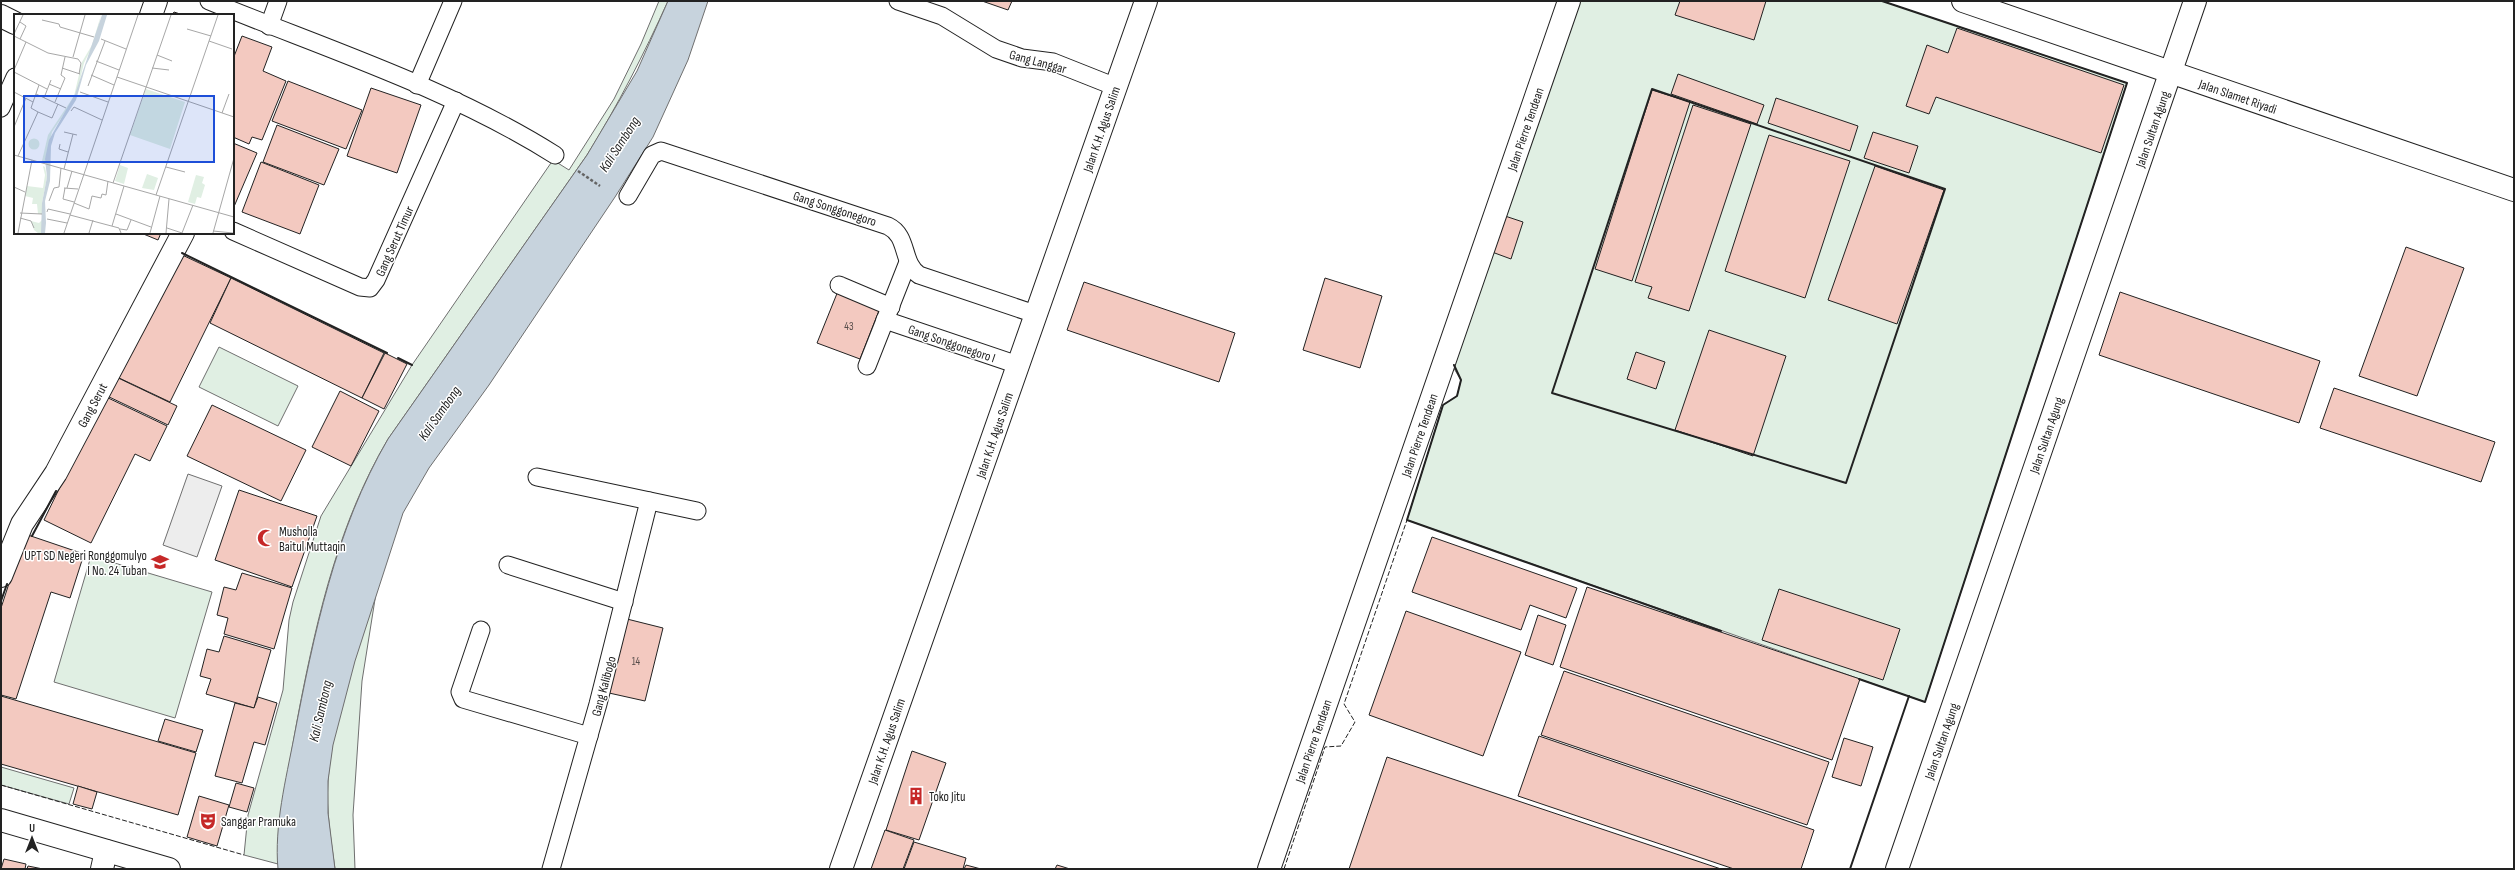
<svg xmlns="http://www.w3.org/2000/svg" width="2515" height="870" font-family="'Sofia Sans Condensed',sans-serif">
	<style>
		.green { fill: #e0efe3; stroke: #6f6f6f }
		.parking { fill: #ededed; stroke: #6f6f6f }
		.water { fill: #c7d3dd; stroke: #6f6f6f }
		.building { fill: #f3c9c0; stroke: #222 }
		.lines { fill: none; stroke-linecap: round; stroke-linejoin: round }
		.service-casing { stroke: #222; stroke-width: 19 }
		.minor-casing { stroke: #222; stroke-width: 24 }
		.tertiary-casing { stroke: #222; stroke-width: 24 }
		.secondary-casing { stroke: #222; stroke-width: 24 }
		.path { stroke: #646464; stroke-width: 2.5; stroke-dasharray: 3 2; stroke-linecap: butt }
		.service { stroke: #fff; stroke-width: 17 }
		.minor { stroke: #fff; stroke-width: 22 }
		.tertiary { stroke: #fff; stroke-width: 22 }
		.secondary { stroke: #fff; stroke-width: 22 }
		.fence { stroke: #222; stroke-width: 1; stroke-dasharray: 5 2; stroke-linecap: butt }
		.wall { stroke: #222; stroke-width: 2 }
		.labels { text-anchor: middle; stroke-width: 3; stroke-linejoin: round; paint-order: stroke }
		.number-label { font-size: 11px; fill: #564c4a }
		.street-label { font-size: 13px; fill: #222; stroke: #fff }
		.poi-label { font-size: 13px; fill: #222; stroke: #fff; text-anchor: start }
		.water-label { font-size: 14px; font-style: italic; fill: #222; stroke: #fff }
		.inset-road { fill: none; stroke: #a7a7a7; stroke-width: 1 }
		.view { fill: #1d4ed8; fill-opacity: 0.15; stroke: #1d4ed8; stroke-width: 2 }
		.inset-edge { fill: none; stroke: #222; stroke-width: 2 }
	</style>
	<rect width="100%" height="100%" fill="#fff"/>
	<g class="green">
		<path d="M 659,1 L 668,1 C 644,54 618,105 587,155 L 388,439 C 340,520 318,613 300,705 C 290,758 281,810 278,864 L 244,855 L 248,815 L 283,690 L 289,620 L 293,602 L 321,516 L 412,365 L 553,160 L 569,170 L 614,99 L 641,44 Z"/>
		<path d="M 1580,1 L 1882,1 L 2127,83 L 1925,702 L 1407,520 L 1443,405 L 1457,396 L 1461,380 L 1453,367 Z"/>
		<path d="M 219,347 L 298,386 L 278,426 L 199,387 Z"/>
		<path d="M 91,556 L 212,592 L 175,718 L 54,682 Z"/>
		<path d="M 376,593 L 362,681 L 353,815 L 355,869 L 335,869 C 331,840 326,811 328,781 C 332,717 358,653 376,593 Z"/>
		<path d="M 1,767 L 74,788 L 69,804 L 1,785 Z"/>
	</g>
	<path class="parking" d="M 188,474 L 222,486 L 197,557 L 163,545 Z"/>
	<path class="water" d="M 668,1 L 708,1 L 688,60 L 653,137 L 615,197 L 489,385 L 429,468 L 403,513 L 355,661 L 333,745 L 328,781 L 328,813 L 335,869 L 278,869 C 274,826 286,779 294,737 C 314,634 335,530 388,439 L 587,155 L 637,71 Z"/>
	<g class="building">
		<path d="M 982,1 L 1012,1 L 1008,10 Z"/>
		<path d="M 1680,1 L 1766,1 L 1754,40 L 1675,15 Z"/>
		<path d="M 174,12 L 183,15 L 172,15 Z"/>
		<path d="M 1957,28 L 2124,85 L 2101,153 L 1936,97 L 1929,114 L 1906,106 L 1927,45 L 1948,53 Z"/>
		<path d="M 242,36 L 272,47 L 263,71 L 286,81 L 262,140 L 252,137 L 249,144 L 233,137 L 233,59 Z"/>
		<path d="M 1678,74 L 1764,105 L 1757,124 L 1671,94 Z"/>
		<path d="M 288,81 L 362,110 L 346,149 L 272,121 Z"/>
		<path d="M 371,88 L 421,105 L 397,173 L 347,156 Z"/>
		<path d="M 1652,90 L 1690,102 L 1632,281 L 1595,269 Z"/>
		<path d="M 1776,98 L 1858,126 L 1850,151 L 1768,123 Z"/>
		<path d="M 1693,105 L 1751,124 L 1689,311 L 1648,298 L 1652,287 L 1635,282 Z"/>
		<path d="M 277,125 L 339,149 L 324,185 L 263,162 Z"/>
		<path d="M 1873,132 L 1918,146 L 1909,173 L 1864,158 Z"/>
		<path d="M 1769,135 L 1850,161 L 1805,298 L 1725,271 Z"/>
		<path d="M 233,143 L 257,153 L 233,209 Z"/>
		<path d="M 261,162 L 319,185 L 300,234 L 242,212 Z"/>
		<path d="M 1875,166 L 1944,190 L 1897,324 L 1828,300 Z"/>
		<path d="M 1505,216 L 1523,222 L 1511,259 L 1492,252 Z"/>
		<path d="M 141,233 L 161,233 L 158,240 Z"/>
		<path d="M 2406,247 L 2464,268 L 2417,396 L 2359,376 Z"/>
		<path d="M 178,253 L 231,278 L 170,402 L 117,377 Z"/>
		<path d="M 231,278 L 384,353 L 362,398 L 210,323 Z"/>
		<path d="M 1325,278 L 1382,296 L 1360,368 L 1303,350 Z"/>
		<path d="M 1084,282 L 1235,333 L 1219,382 L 1067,330 Z"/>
		<path d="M 838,291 L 880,308 L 860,359 L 817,343 Z"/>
		<path d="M 2120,292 L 2320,361 L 2299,423 L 2099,355 Z"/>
		<path d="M 1709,330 L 1786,356 L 1753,456 L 1675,430 Z"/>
		<path d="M 1636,352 L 1665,362 L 1656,389 L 1627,379 Z"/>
		<path d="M 385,353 L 407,364 L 384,409 L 362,398 Z"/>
		<path d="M 114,376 L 177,406 L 168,425 L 105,395 Z"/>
		<path d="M 2334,388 L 2495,442 L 2481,482 L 2320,428 Z"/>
		<path d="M 340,391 L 379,411 L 351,466 L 312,447 Z"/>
		<path d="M 104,396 L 167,426 L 150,461 L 135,454 L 91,543 L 44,520 Z"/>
		<path d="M 212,405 L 306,450 L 281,501 L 187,456 Z"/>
		<path d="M 239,490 L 317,516 L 292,587 L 215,560 Z"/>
		<path d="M 25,534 L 84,554 L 70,598 L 51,592 L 16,699 L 1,695 L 1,608 Z"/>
		<path d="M 1432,537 L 1577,588 L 1566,618 L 1530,605 L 1521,630 L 1412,592 Z"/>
		<path d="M 242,573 L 292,588 L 274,649 L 224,634 L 228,618 L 217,615 L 224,587 L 236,590 Z"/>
		<path d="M 1587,587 L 1860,679 L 1832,760 L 1560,667 Z"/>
		<path d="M 1779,589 L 1900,629 L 1883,680 L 1762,640 Z"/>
		<path d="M 1406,611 L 1521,652 L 1483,756 L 1369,715 Z"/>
		<path d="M 1538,615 L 1566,625 L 1553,665 L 1525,655 Z"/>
		<path d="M 627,619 L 663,628 L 645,701 L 609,693 Z"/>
		<path d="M 224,636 L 271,650 L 254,708 L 206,694 L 211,679 L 200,676 L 207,649 L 219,652 Z"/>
		<path d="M 1564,671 L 1829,762 L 1807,825 L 1541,735 Z"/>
		<path d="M 1,696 L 196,753 L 178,815 L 1,764 Z"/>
		<path d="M 258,697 L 277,703 L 265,745 L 254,742 L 242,783 L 215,776 L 235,703 L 254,708 Z"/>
		<path d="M 165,719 L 203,730 L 196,752 L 158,741 Z"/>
		<path d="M 1539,736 L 1814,830 L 1801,869 L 1734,869 L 1518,796 Z"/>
		<path d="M 1844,738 L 1873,747 L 1861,786 L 1832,777 Z"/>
		<path d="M 912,751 L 946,763 L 919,840 L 886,830 Z"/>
		<path d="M 1387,757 L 1721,869 L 1349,869 Z"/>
		<path d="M 236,783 L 254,788 L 247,812 L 229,807 Z"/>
		<path d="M 78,786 L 97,792 L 92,809 L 73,804 Z"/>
		<path d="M 199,796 L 229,805 L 217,846 L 187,837 Z"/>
		<path d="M 885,830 L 914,840 L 903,869 L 871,869 Z"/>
		<path d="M 914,842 L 966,858 L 963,869 L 904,869 Z"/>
		<path d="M 4,859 L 26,864 L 25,869 L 1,869 Z"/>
		<path d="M 966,865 L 981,869 L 964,869 Z"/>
		<path d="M 1057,865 L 1070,869 L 1055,869 Z"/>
		<path d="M 28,866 L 43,869 L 27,869 Z"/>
	</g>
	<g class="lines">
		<g class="service-casing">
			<g id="service">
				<path d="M 209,1 C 324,48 449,88 555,155"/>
				<path d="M 898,1 L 942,16 L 996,49 L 1022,58 L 1053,62 L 1116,87"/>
				<path d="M 269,26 L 278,1"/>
				<path d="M 417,85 L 453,1"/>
				<path d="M 1,108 L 15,77"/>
				<path d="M 628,196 L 652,155 L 661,151 L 888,226 C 909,236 901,263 919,275 L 1035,314"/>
				<path d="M 233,231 L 360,287 L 370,288 L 376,280 L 456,101"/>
				<path d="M 839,285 L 891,307"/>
				<path d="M 885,320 L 1018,365"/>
				<path d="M 867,366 L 908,262"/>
				<path d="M 537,477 L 697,511"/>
				<path d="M 508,565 L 624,602"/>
				<path d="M 481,630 L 460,692 L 463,699 L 589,736"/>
				<path d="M 551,869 L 598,704 L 649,501"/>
			</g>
		</g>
		<g class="minor-casing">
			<g id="minor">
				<path d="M 1963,1 L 2514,190"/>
				<path d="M 151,15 L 156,1"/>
				<path d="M 1,16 L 15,23"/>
				<path d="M 1,576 L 22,524 L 56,473 L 183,233"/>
				<path d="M 102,869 L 106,851"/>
				<path d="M 1269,869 L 1569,1"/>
				<path d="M 1897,869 L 2195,1"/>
			</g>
		</g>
		<g class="tertiary-casing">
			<path id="tertiary" d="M 841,869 L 1146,1"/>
		</g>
		<g class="secondary-casing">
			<path id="secondary" d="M 1,820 L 169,869"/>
		</g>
		<path class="path" d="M 578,171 L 600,186"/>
		<use href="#service" class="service"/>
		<use href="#minor" class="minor"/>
		<use href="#tertiary" class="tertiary"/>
		<use href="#secondary" class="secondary"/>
		<g class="fence">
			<path d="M 1,785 L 244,855"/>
			<path d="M 1284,869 L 1325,747 L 1341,746 L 1355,722 L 1344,704 L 1407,520"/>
		</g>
		<g class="wall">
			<path d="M 1652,89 L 1945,189 L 1846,483 L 1552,393 Z"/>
			<path d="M 182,253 L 387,353"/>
			<path d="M 398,358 L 412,365"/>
			<path d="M 1454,365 L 1461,380 L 1457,396 L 1443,405 L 1407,520 L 1721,631"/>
			<path d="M 32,536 L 56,491"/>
			<path d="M 1,601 L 7,584"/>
			<path d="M 1859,679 L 1925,702 L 2127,83 L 1882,1"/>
			<path d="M 1850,869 L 1909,696"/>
		</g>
	</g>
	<defs>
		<g id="mosque-bare" transform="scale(1.38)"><path d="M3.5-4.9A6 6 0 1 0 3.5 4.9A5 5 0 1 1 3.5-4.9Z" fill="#c62828" stroke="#fff" stroke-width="2.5" paint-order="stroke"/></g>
		<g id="school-bare" transform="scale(1.38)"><path d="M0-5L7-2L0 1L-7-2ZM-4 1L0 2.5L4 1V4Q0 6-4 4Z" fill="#c62828" stroke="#fff" stroke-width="2.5" paint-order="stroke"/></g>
		<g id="building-bare" transform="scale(1.38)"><path d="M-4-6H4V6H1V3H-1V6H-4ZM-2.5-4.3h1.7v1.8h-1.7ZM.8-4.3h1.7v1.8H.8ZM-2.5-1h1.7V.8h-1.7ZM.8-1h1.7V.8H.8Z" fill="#c62828" stroke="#fff" stroke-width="2.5" paint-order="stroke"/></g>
		<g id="theatre-bare" transform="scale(1.38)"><path d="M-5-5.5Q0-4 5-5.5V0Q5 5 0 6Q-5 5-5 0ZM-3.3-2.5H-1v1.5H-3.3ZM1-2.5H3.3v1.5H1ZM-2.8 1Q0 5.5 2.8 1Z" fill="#c62828" stroke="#fff" stroke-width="2.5" paint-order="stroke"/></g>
	</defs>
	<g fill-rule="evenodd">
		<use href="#mosque-bare" x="266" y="538"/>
		<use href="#school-bare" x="160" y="562"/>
		<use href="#building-bare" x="916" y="796"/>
		<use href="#theatre-bare" x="208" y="821"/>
	</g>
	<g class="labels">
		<g class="number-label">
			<text x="849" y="330">43</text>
			<text x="636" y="665">14</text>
		</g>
		<g class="street-label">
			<text transform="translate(1038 61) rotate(15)" y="5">Gang Langgar</text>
			<text transform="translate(2238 96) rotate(19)" y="5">Jalan Slamet Riyadi</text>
			<text transform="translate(1101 129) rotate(-71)" y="5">Jalan K.H. Agus Salim</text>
			<text transform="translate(1525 129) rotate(-71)" y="5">Jalan Pierre Tendean</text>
			<text transform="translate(2152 129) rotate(-71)" y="5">Jalan Sultan Agung</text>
			<text transform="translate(835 208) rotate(18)" y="5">Gang Songgonegoro</text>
			<text transform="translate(394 241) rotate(-66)" y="5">Gang Serut Timur</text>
			<text transform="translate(952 343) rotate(19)" y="5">Gang Songgonegoro I</text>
			<text transform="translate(92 405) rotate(-62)" y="5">Gang Serut</text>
			<text transform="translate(994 435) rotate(-71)" y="5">Jalan K.H. Agus Salim</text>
			<text transform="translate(1419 435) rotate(-71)" y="5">Jalan Pierre Tendean</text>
			<text transform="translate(2046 435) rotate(-71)" y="5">Jalan Sultan Agung</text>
			<text transform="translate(603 686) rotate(-75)" y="5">Gang Kalibogo</text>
			<text transform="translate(886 741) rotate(-71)" y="5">Jalan K.H. Agus Salim</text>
			<text transform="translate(1313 741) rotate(-71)" y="5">Jalan Pierre Tendean</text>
			<text transform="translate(1941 741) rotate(-71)" y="5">Jalan Sultan Agung</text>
		</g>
		<g class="poi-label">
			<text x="279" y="536">Musholla<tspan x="279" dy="15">Baitul Muttaqin</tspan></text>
			<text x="147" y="560" text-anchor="end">UPT SD Negeri Ronggomulyo<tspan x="147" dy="15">I No. 24 Tuban</tspan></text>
			<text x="929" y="801">Toko Jitu</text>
			<text x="221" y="826">Sanggar Pramuka</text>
		</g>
		<g class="water-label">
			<text transform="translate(619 144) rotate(-57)" y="5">Kali Sambong</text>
			<text transform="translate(439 413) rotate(-55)" y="5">Kali Sambong</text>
			<text transform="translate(320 711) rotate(-77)" y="5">Kali Sambong</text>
		</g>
	</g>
	<g transform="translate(14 14)">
		<rect width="220" height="220" fill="#fff"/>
		<path d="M 87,1 L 82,25 L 70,49 L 64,74 L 54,94 L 38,118 L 31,147 L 28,147 L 34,121 L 60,82 L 68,48 L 78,31 ZM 132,75 L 171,88 L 156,135 L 116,121 ZM14.5 130a5.5 5.5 0 1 1 11 0a5.5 5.5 0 1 1-11 0ZM 106,151 L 114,154 L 110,170 L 101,167 ZM 29,152 L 31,153 L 33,163 L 28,189 L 29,213 L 27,219 L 24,219 L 20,216 L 17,207 L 25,209 L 28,206 L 28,200 L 24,200 L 23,190 L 18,190 L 19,184 L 11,182 L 13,172 L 29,174 L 31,161 ZM 133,160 L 144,164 L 140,176 L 128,174 ZM 182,161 L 190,163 L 188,169 L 191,171 L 187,184 L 183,183 L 181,190 L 174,188 Z" fill="#e0efe3"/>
		<path d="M 88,1 L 93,1 L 85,27 L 72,51 L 62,86 L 41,119 L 37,132 L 36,167 L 31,187 L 32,209 L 31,219 L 27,219 L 28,189 L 33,163 L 31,145 L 35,126 L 61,80 Z" fill="#c7d3dd"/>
		<path class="inset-road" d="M 28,6 L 45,10 L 46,13 L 80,23M 6,8 L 12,12 L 6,25M 173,15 L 197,22M 0,20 L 9,1M 0,22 L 34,39 L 64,45 L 67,49 L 65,60M 87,25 L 112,35M 195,27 L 218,35M 143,41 L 158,47M 59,43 L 71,1M 82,47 L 105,56M 48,54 L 66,60M 138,54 L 155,56M 0,56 L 12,28M 0,58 L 33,75M 77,61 L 100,71M 103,63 L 220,103M 35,70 L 47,75M 74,72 L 91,27M 0,78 L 19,88M 66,78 L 94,88M 22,80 L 52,94M 30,84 L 37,66M 41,88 L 51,64 L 47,61 L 51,43M 57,97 L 60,93 L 88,106M 24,98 L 38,104 L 44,90M 208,99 L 215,80M 0,113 L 12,84M 50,118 L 63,121M 46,130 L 45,135 L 54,138M 0,141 L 220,203M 4,142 L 24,98 L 17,94 L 25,71M 152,153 L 171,158M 50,155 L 59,120M 99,169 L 157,1M 0,173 L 11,178M 50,174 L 64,175M 51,174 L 49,185 L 60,188M 53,174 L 58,157M 142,181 L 204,1M 35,187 L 40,174 L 45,173 L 47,154M 60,189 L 75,195 L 78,182 L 87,184 L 88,180 L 92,181 L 94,167M 33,198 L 34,195 L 56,200M 6,199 L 28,200M 102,200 L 137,213M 56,201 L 105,214 L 107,219M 6,204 L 17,207 L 20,214M 33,205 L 53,209M 98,212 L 110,172M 153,214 L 168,219M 106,215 L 113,216 L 117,206M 199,217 L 219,219M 4,219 L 18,146M 50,219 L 124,1M 75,219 L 79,206M 136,219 L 146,182M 152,219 L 155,185M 168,219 L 179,191M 199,219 L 220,144"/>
		<path class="view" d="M 10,82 L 200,82 L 200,148 L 10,148 Z"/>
		<rect width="220" height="220" class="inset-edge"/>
	</g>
	<rect width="2515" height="870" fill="none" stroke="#222222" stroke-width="4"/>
	<g transform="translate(32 838)" stroke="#ffffff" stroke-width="3" paint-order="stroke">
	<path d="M0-3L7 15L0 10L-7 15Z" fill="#222222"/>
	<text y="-6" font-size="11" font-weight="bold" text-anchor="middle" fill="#222222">U</text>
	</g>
</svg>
